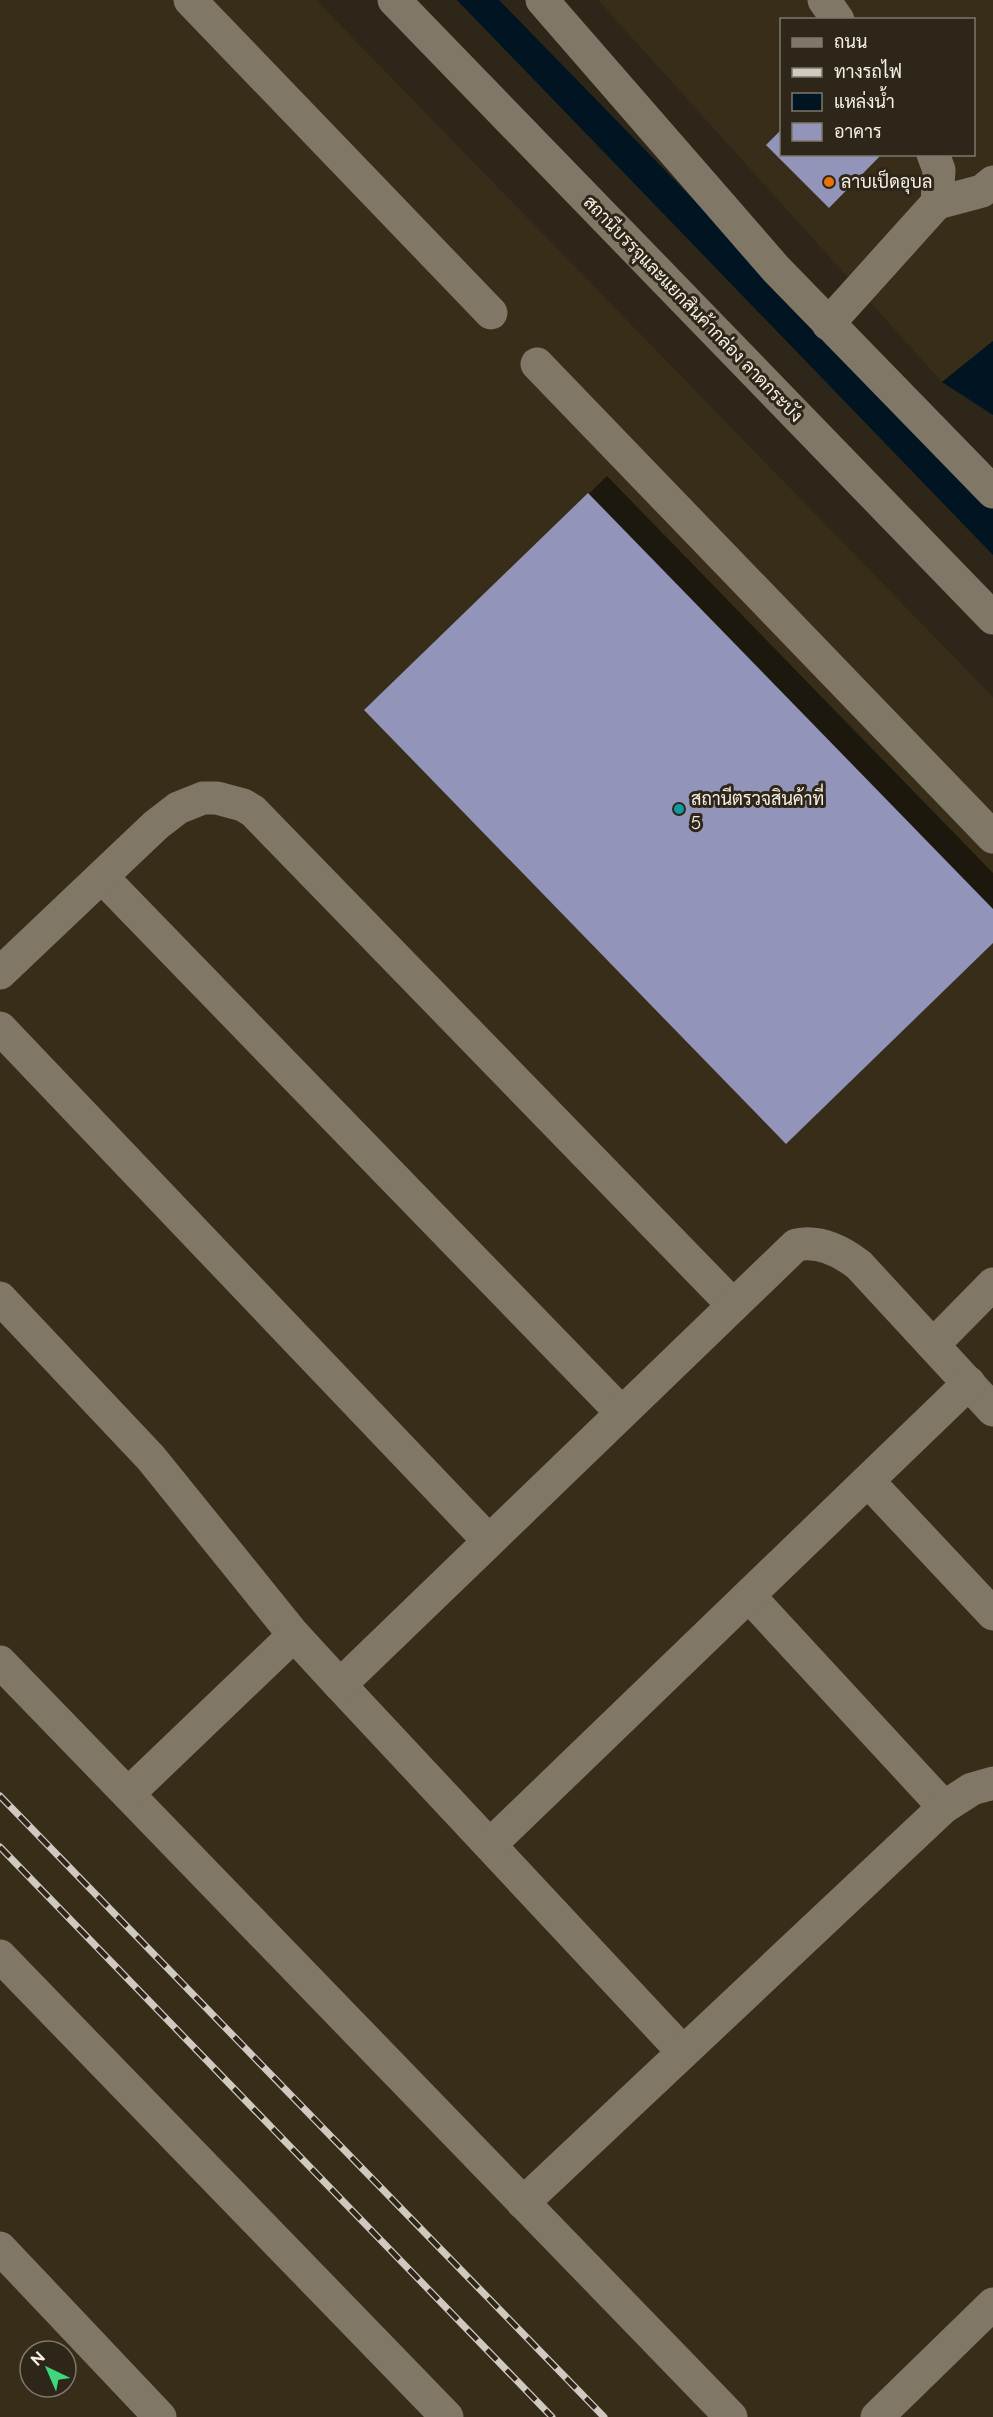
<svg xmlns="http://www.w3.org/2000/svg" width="993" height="2417" font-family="Raleway,Sarabun,sans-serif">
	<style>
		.built { fill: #382d19; fill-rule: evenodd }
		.water { fill: #001421 }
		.shadow { fill: #0007 }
		.building { fill: #9294b9 }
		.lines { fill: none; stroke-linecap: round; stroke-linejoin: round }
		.minor { stroke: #807767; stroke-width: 33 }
		.rail-casing { stroke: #cfc9bf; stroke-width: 7 }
		.rail { stroke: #2e2618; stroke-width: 4.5; stroke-dasharray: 14; stroke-linecap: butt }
		.food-dot { fill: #e8710a; stroke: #2e2618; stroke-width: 2 }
		.culture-dot { fill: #0f9aa8; stroke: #2e2618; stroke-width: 2 }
		.labels { text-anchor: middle; stroke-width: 6; stroke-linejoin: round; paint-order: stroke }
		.poi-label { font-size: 18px; fill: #f6f0e7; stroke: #2e2618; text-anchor: start }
		.street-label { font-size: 18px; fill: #f6f0e7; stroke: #2e2618 }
	</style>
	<rect width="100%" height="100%" fill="#2e2618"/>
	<g class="built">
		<path d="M 0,0 L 316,0 L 993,697 L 993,2417 L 0,2417 ZM 30,2351 L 66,2351 L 66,2387 L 30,2387 Z"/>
		<path d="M 598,0 L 993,0 L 993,341 L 942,382 ZM 782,20 L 974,20 L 974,154 L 782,154 Z"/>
	</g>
	<g class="water">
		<path d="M 457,0 L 499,0 L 993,507 L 993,555 Z"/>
		<path d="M 993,341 L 993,415 L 942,382 Z"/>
	</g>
	<path class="shadow" d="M 607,476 L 993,873 L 993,941 L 384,693 Z"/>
	<g class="building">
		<path d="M 782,129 L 782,154 L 882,154 L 829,208 L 766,145 Z"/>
		<path d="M 588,493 L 993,909 L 993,943 L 786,1144 L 364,710 Z"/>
	</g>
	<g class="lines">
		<g class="minor">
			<path d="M 190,0 L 491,313"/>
			<path d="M 394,0 L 993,618"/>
			<path d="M 542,0 L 776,269 L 993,492"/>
			<path d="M 824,0 L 838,20"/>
			<path d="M 937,203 L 982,191 L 993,182"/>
			<path d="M 828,324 L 937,203 L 939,170 L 933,154"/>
			<path d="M 537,364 L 993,837"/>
			<path d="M 102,877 L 621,1412"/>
			<path d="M 0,973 L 156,825 L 178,808 L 203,798 L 217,798 L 243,805 L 253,811 L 732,1304"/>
			<path d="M 0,1028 L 488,1540"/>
			<path d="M 0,1298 L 151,1458 L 294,1635"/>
			<path d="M 933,1345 L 993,1284"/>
			<path d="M 868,1481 L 993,1614"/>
			<path d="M 749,1596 L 944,1807"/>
			<path d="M 0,1662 L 731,2417"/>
			<path d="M 340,1685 L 683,2052"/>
			<path d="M 128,1794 L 294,1635 L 340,1685 L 796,1245 C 819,1240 841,1251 859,1265 L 993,1410"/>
			<path d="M 490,1845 L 969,1383"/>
			<path d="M 0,1956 L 447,2417"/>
			<path d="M 523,2203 L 944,1807 L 972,1789 L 993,1783"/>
			<path d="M 0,2248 L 160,2417"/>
			<path d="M 877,2417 L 993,2304"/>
		</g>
		<g class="rail-casing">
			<g id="rail">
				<path d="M 0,1796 L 604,2417"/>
				<path d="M 0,1847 L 552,2417"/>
			</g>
		</g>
		<use href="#rail" class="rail"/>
	</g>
	<circle class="food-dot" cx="829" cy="182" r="6"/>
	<circle class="culture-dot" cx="679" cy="809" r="6"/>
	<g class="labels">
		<g class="poi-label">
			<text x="841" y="188">ลาบเป็ดอุบล</text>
			<text x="691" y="805">สถานีตรวจสินค้าที่<tspan x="691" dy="21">5</tspan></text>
		</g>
		<g class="street-label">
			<text transform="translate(693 309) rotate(46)" y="6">สถานีบรรจุและแยกสินค้ากล่อง ลาดกระบัง</text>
		</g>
	</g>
	<rect x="780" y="18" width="195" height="138" fill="#2e2618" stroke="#7e776b" stroke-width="1.5"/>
	<rect x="792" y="38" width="30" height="9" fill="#807767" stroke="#7e776b" stroke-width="1.5"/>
	<text x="834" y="48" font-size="18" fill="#f6f0e7">ถนน</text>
	<rect x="792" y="68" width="30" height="9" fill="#cfc9bf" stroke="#7e776b" stroke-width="1.5"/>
	<text x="834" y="78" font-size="18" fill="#f6f0e7">ทางรถไฟ</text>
	<rect x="792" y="93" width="30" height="18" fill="#001421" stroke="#7e776b" stroke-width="1.5"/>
	<text x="834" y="108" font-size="18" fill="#f6f0e7">แหล่งน้ำ</text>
	<rect x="792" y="123" width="30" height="18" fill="#9294b9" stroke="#7e776b" stroke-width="1.5"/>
	<text x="834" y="138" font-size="18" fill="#f6f0e7">อาคาร</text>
	<g transform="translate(48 2369) rotate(316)"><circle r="28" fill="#2e2618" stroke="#7e776b" stroke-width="1.5"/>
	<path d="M0-4.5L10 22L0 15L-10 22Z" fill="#3ed77d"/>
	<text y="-9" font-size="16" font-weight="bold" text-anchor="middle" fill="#f6f0e7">N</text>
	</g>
</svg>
